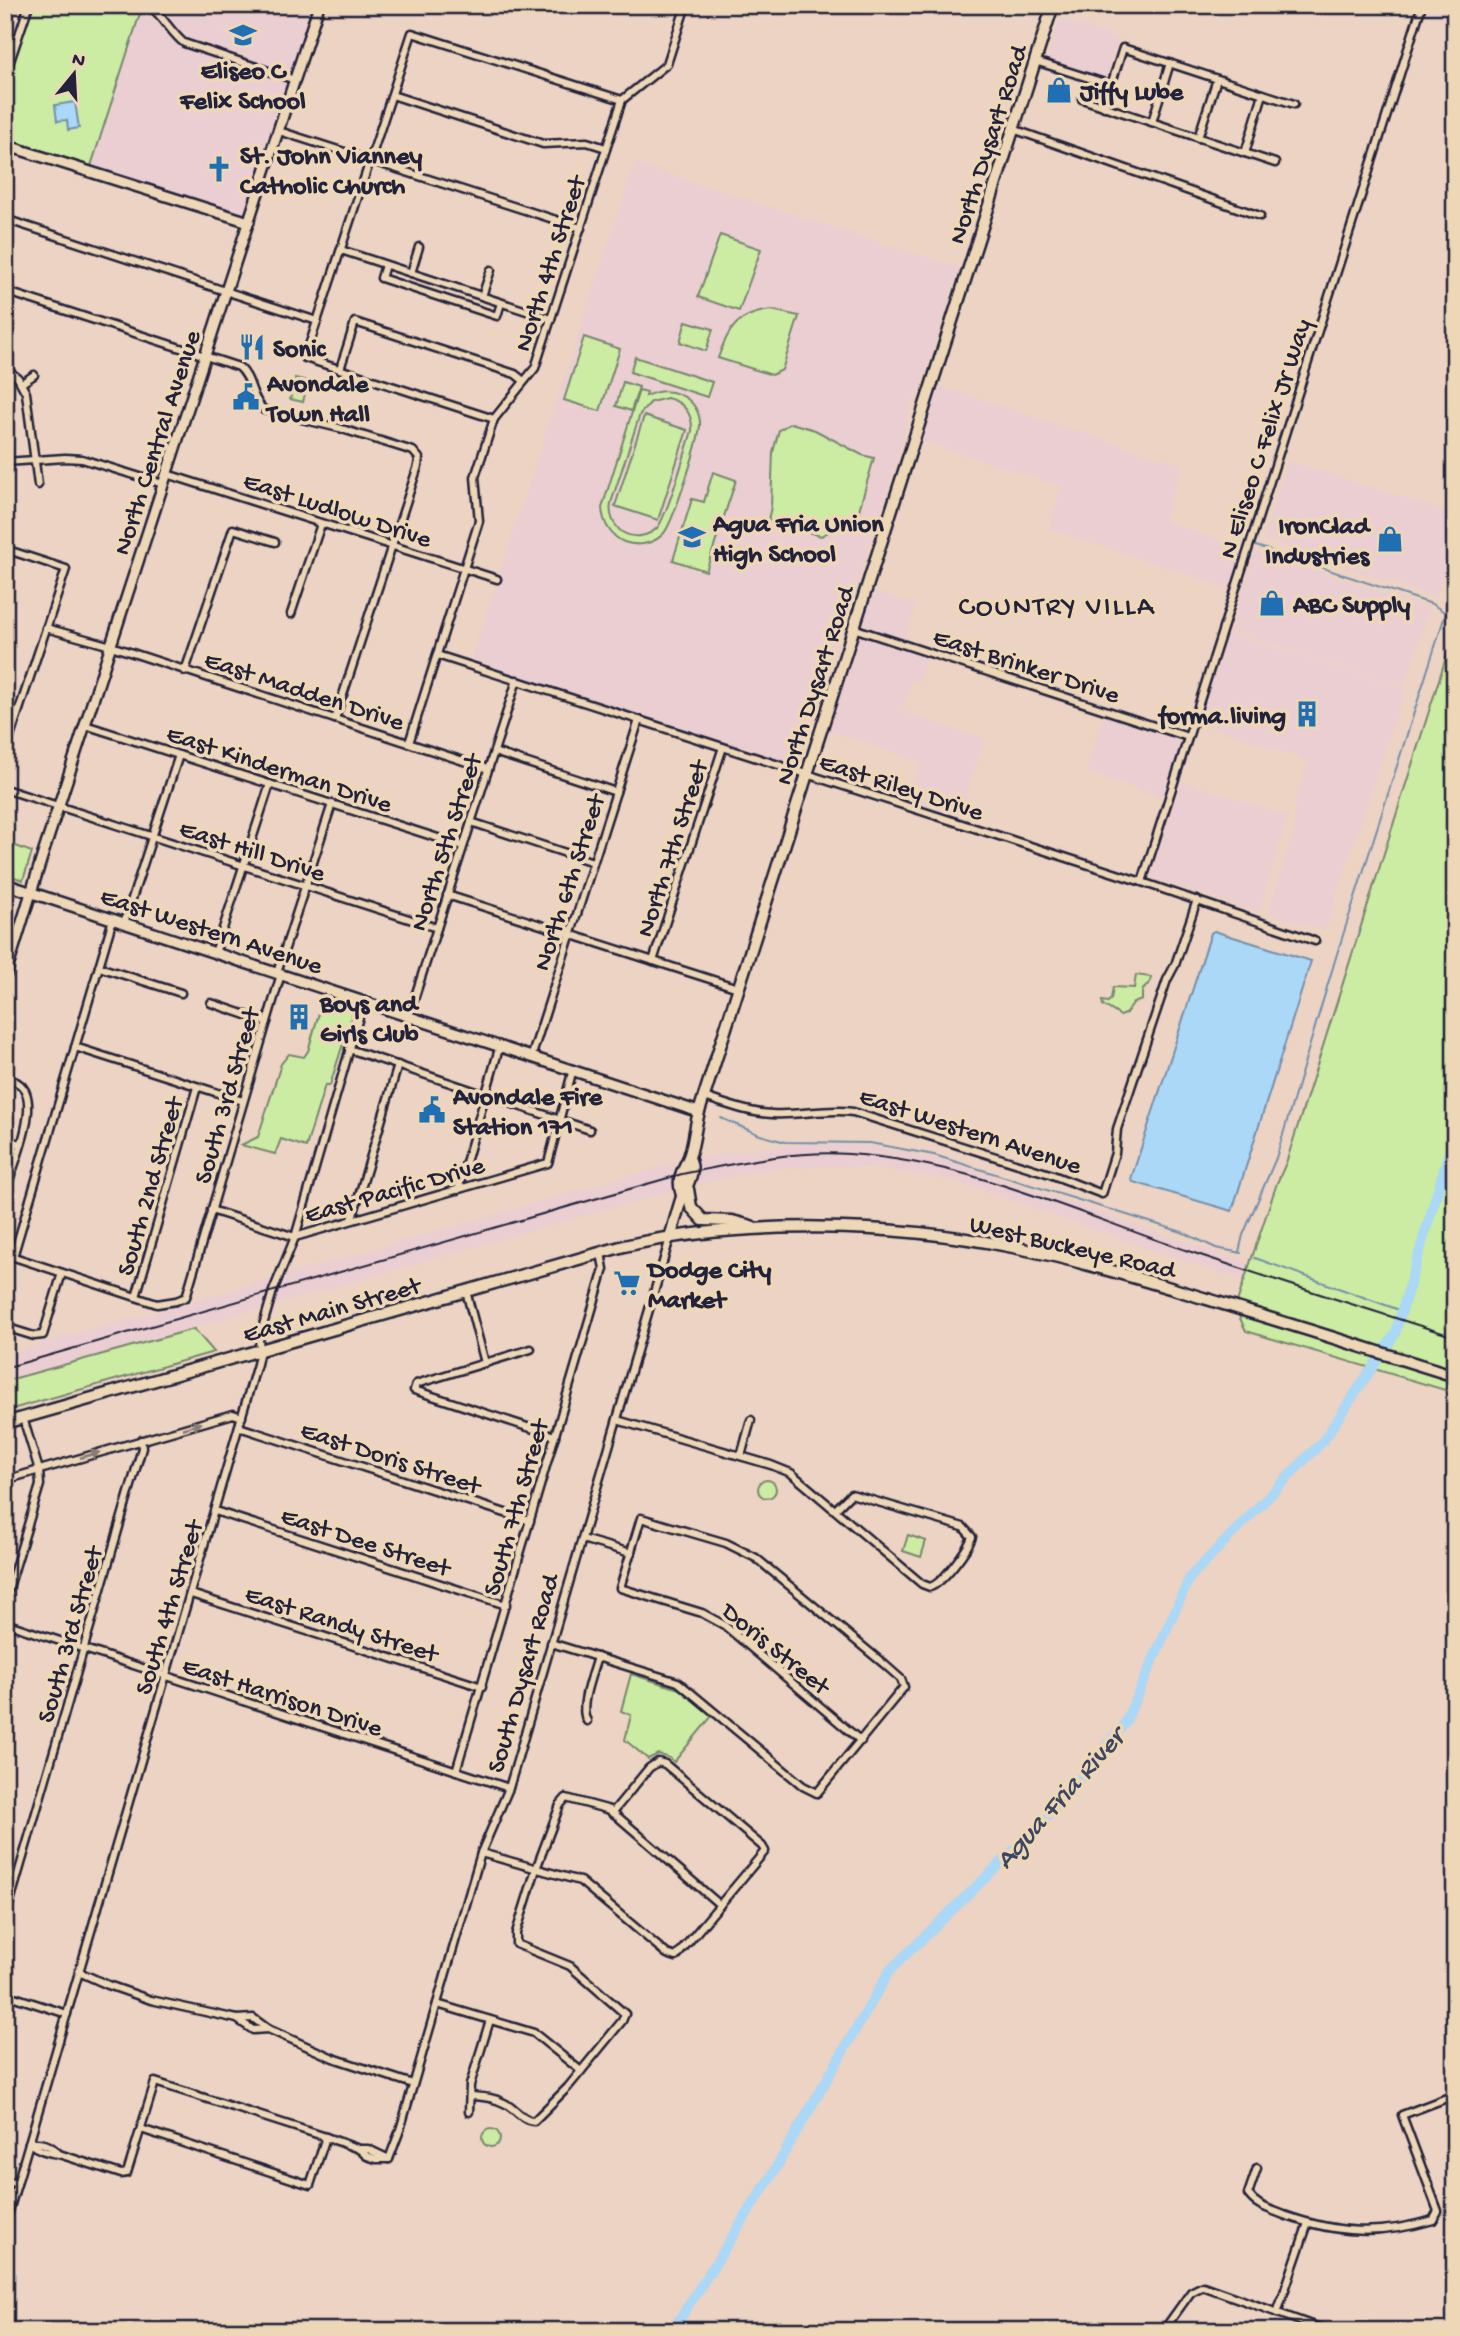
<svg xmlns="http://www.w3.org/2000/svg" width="1460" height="2336" font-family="'Gochi Hand',sans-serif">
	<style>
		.built { fill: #eaced1 }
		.green { fill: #cceba3; stroke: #77866f; stroke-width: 2; fill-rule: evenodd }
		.water { fill: #aad8f6; stroke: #748fab; stroke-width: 2 }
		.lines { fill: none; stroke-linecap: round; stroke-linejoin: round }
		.stream { stroke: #748fab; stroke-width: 2 }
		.river { stroke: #aad8f6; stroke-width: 10 }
		.street-casing { stroke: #22223b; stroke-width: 11 }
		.secondary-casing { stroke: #22223b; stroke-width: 14 }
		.primary-casing { stroke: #22223b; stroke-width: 15 }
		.street { stroke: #eed7b7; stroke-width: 6 }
		.secondary { stroke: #eed7b7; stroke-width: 9 }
		.primary { stroke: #eed7b7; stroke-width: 10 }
		.rail { stroke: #22223b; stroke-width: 2 }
		.oneway { fill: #887c79 }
		.labels { text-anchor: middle; stroke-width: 7; stroke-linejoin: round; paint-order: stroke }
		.poi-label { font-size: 26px; font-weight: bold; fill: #22223b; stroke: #eed7b7; text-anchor: start }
		.street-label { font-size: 26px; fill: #22223b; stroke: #eed7b7 }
		.neighbourhood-label { font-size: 28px; letter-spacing: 2px; fill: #22223b; stroke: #eed7b7 }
		.water-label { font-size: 28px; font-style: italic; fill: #3d4660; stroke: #eed7b7 }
	</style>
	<rect width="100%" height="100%" fill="#ecd3c3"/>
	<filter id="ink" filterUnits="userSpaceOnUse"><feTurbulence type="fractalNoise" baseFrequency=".0143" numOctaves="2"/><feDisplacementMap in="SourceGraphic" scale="14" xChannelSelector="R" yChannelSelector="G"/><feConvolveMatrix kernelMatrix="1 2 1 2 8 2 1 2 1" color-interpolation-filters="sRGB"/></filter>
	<g filter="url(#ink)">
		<g class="built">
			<path d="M 155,5 L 315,5 L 294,69 L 288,73 L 186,39 Z"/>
			<path d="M 1427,5 L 1455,5 L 1455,24 L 1424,14 Z"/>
			<path d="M 142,7 L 156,16 L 177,42 L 189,49 L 283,80 L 287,84 L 249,201 L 250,204 L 245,214 L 91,166 Z"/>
			<path d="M 1060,19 L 1119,38 L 1102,88 L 1044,69 Z"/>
			<path d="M 635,163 L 959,268 L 923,381 L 912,402 L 905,426 L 902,447 L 798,764 L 793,765 L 471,660 Z"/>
			<path d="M 939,386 L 1182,465 L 1164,521 L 1243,548 L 1230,588 L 1049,529 L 1062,486 L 921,441 Z"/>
			<path d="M 1288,461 L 1455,514 L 1455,537 L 1436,598 L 1263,539 Z"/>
			<path d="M 1256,551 L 1429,608 L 1404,687 L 1230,631 Z"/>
			<path d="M 873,591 L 916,605 L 902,648 L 927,657 L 918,683 L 912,681 L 902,712 L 984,739 L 959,818 L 908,801 L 921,762 L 828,730 Z"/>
			<path d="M 1228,633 L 1405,689 L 1325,930 L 1271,914 L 1270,907 L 1294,832 L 1295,804 L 1308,761 L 1198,722 Z"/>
			<path d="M 1103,716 L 1179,741 L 1180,746 L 1163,797 L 1086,772 Z"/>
			<path d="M 1181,781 L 1288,816 L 1259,912 L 1155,879 L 1151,873 Z"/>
			<path d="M 5,892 L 18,899 L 5,946 Z"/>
			<path d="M 802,1144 L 863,1145 L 952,1162 L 1247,1263 L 1455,1329 L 1455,1345 L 1190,1263 L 953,1180 L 869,1167 L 808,1167 L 777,1168 L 742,1174 L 676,1190 L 5,1381 L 5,1356 L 65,1336 L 143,1316 L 680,1161 L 753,1149 Z"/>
		</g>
		<g class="green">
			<path d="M 32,5 L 142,7 L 91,166 L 5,139 L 5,88 Z"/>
			<path d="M 720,235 L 761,249 L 739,311 L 698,297 Z"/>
			<path d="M 771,310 L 799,316 L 782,370 L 772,375 L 718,358 C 728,328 738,314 771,310 Z"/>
			<path d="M 686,321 L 713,329 L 706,351 L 680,342 Z"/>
			<path d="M 584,337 L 620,349 L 600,411 L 564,400 Z"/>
			<path d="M 635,357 L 712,382 L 707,397 L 630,372 Z"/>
			<path d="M 295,378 L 308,381 L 303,402 L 290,399 Z"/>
			<path d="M 623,382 L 639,387 L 631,411 L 616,406 Z"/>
			<path d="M 639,390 L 647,392 L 646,396 C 668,385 696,395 700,421 C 702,435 673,522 664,533 C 654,544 638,547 624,542 C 610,536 603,522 602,508 ZM 667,398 C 684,402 693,414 692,431 C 686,449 667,518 657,528 C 648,537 633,539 622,532 C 613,525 609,514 611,503 L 640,414 L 651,402 Z"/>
			<path d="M 644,416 L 687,430 L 658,520 L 615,506 Z"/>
			<path d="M 791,423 L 815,430 L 862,455 L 874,458 L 857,517 L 821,536 L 768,520 L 771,507 L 773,452 L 779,430 Z"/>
			<path d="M 713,472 L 736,480 L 706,571 L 673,560 L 692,499 L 704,502 Z"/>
			<path d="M 1455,629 L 1455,1393 L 1246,1331 L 1235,1308 L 1277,1183 L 1286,1163 Z"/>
			<path d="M 5,842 L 32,852 L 23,880 L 5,874 Z"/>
			<path d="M 1136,975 L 1151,977 L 1150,982 L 1142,991 L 1142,1000 L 1133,1003 L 1126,1013 L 1121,1016 L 1103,1005 L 1102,1001 L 1108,1002 L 1111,999 L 1113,987 L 1134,988 Z"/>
			<path d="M 323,999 L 354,1009 L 330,1085 L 325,1085 L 306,1147 L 281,1139 L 275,1154 L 241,1145 L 258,1137 L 281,1064 L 289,1054 L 304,1057 L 308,1051 Z"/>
			<path d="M 194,1329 L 214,1352 L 5,1411 L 5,1381 Z"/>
			<circle cx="767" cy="1489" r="9"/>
			<path d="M 908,1535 L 926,1541 L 921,1557 L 903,1551 Z"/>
			<path d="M 631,1674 L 679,1689 L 712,1716 L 674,1762 L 670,1758 L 658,1754 L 648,1759 L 625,1740 L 631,1715 L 621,1711 Z"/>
			<circle cx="491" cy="2138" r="9"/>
		</g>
		<g class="water">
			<path d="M 75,102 L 79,128 L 68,130 L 67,120 L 57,121 L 55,105 Z"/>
			<path d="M 1214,931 L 1311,961 L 1232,1211 L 1133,1182 L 1131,1179 L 1211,933 Z"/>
		</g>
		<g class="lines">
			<g class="stream">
				<path d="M 1256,546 L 1432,604 L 1446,613"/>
				<path d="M 721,1118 L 760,1135 L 785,1142 L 870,1143 L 934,1155 L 1182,1232 L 1216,1248 L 1241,1253"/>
				<path d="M 1239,1252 L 1243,1235 L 1276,1158 L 1336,957 L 1455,584"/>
				<path d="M 1255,1258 L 1402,1311"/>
			</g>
			<path class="river" d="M 672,2331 L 770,2178 L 890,1970 L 1046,1819 L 1125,1723 L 1190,1577 L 1323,1441 L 1395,1334 L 1455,1132"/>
			<g class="street-casing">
				<g id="street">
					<path d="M 148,5 C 163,15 170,32 184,43 L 295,80"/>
					<path d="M 1035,61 L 1111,85"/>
					<path d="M 5,76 L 29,5"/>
					<path d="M 392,95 L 543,144 L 587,142 L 606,148"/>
					<path d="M 1082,99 L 1275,163"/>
					<path d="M 1104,107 L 1123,48 L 1294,104"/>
					<path d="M 1152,122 L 1170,63"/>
					<path d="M 1013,129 L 1260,216"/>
					<path d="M 279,131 L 581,228"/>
					<path d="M 1198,138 L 1217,79"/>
					<path d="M 1245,153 L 1263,94"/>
					<path d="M 5,219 L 317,321"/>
					<path d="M 341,250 L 551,319"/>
					<path d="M 385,265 L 381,278 L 497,316 L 501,303"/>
					<path d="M 411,273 L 419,247"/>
					<path d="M 5,291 L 239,367 C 253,379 250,398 264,410 L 339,428 L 413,451 L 419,458 L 418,466 L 335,719"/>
					<path d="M 482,296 L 491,270"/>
					<path d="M 5,368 L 18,378 L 26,393 L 38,485"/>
					<path d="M 340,369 L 355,322 L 515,374 L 524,381"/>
					<path d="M 22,383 L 34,375"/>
					<path d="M 494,419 L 305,358 L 412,33 L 622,100"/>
					<path d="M 5,462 L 65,458 L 82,459 L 163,484"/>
					<path d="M 167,474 L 497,579"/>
					<path d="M 5,549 L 66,569 L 5,752"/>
					<path d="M 291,614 L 321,524"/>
					<path d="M 46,628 L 111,646 L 488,769"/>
					<path d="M 853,628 L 1188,737"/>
					<path d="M 437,655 L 1142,882 L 1315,941"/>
					<path d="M 185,671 L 233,529 L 275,542"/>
					<path d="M 85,725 L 463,846"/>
					<path d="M 409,743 L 479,521 L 475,477 L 494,419 L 535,368 L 622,100 L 667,64 L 686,5"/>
					<path d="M 494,752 L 616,792"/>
					<path d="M 5,789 L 437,928"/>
					<path d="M 471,822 L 593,862"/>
					<path d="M 1142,882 L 1422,5"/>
					<path d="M 447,895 L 738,988"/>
					<path d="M 124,923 L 179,755"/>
					<path d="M 215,953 L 270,784"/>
					<path d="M 653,961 L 723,747"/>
					<path d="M 99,967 L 181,993"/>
					<path d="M 277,973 L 332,804"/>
					<path d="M 211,1003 L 267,1022"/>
					<path d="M 409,1015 L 517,680"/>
					<path d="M 75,1047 L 243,1101"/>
					<path d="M 349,1049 L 590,1130"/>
					<path d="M 532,1055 L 639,720"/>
					<path d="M 5,1077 C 12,1080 20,1082 24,1089 C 38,1111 13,1167 5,1192"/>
					<path d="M 704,1097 C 726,1104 749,1113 772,1114 C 799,1116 826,1108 853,1112 L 1050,1174 L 1102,1194 L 1115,1153 L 1117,1129 L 1167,980 L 1175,965 L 1197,900"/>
					<path d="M 5,1140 L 20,1144"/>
					<path d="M 458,1190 L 500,1045"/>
					<path d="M 211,1210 L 295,1237 L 548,1163 L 573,1069"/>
					<path d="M 352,1219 L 398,1065"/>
					<path d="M 5,1254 L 157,1304 L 176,1301 L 186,1297 L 281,974"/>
					<path d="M 13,1257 L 113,919"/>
					<path d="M 466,1291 L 485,1363"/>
					<path d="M 136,1297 L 197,1087"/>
					<path d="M 5,1327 L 34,1336 L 43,1335 L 62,1273"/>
					<path d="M 531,1349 L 416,1384 L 414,1390 L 555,1436"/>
					<path d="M 617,1420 L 771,1465 L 791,1473 L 922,1584 L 930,1587 C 942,1584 968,1549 972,1537 L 963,1527 L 851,1494 L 835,1510"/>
					<path d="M 239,1427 L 530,1521"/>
					<path d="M 741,1456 L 751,1420"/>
					<path d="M 5,1480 L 233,1414 L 242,1417"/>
					<path d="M 215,1511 L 506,1605"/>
					<path d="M 582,1539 L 631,1553"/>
					<path d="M 191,1594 L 482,1687"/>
					<path d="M 5,1601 L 40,1485 L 39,1470 L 23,1418"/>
					<path d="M 5,1623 L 509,1788"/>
					<path d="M 551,1643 L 678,1682 L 803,1786 L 817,1793 L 904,1687 L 901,1679 L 884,1664 L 756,1558 L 726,1543 L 641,1518 L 620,1588 L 702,1613 L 724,1625 L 861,1741"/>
					<path d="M 587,1721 C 578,1708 593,1672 597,1657"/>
					<path d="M 456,1771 L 604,1269 L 601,1253"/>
					<path d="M 481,1853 L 580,1881 L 667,1954 L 676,1957 L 765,1851 L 762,1846 L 665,1764 L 658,1762 L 649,1768 L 612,1813"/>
					<path d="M 5,1919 L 142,1448 L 141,1440"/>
					<path d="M 79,1972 L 108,1985 L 151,2000 L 237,2019 L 253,2018 L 268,2029 L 333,2058 L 413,2084"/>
					<path d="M 5,1994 L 67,2014"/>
					<path d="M 437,2004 L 534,2033 L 581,2071"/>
					<path d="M 237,2019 L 253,2030 L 268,2029"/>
					<path d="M 470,2096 C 482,2097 493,2097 504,2103 C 515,2108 522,2121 534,2121 L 568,2087 L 622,2021 L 625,2014 L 570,1966 L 516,1944 L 516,1933 L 536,1869 L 560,1805 L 566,1798 L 610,1810 L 720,1905"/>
					<path d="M 469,2112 L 470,2085 L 490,2020"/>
					<path d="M 141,2129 L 310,2185 L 326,2137"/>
					<path d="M 29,2143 C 38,2150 47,2153 59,2154 L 121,2174 L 127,2173 L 155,2082 L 326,2137 L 359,2149 L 367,2156 L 376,2159 L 389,2159"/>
					<path d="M 29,2143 C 42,2142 50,2144 59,2154"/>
					<path d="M 359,2149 L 368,2149 L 387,2158"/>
					<path d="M 389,2159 L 400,2130 L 481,1853 L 509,1788 L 670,1238"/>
					<path d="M 1257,2168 L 1248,2194 C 1257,2207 1270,2209 1284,2215 C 1338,2234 1378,2236 1433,2220 L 1438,2211 L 1402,2115 L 1452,2096 L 1455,2103"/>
					<path d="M 5,2180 L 17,2184"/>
					<path d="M 5,2225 L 257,1364 L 260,1350 L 259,1339 L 273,1291 L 295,1237 L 364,1000"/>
					<path d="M 1277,2313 L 1308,2223"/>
					<path d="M 1163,2331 L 1191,2292 L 1203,2286 L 1328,2331"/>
				</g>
			</g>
			<g class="secondary-casing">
				<g id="secondary">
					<path d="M 5,145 L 249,222"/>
					<path d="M 5,884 L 699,1112"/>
					<path d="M 5,977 L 43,854 L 319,5"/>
				</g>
			</g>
			<g class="primary-casing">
				<g id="primary">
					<path d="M 688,1189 L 691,1207 L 703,1220 L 732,1221 L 751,1226"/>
					<path d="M 682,1195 C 676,1178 683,1171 689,1157 C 694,1144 695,1126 699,1112 L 1053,5"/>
					<path d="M 670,1238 C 674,1225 677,1212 681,1200 C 685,1186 697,1174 689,1158"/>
					<path d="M 5,1423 L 624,1246 C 744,1219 893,1223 1013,1247 C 1079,1260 1143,1280 1207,1299 C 1290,1324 1372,1350 1455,1376"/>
				</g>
			</g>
			<use href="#street" class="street"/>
			<use href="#secondary" class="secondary"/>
			<use href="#primary" class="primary"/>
			<path class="rail" d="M 5,1368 L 682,1174 C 738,1163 792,1150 849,1154 C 961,1161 1063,1207 1168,1244 C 1263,1277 1359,1306 1455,1337"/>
		</g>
		<defs><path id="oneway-solid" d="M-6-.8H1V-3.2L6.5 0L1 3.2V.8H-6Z" transform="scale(1.75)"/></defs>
		<g class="oneway">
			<use href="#oneway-solid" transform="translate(192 1426) rotate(-16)"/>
			<use href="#oneway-solid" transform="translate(90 1455) rotate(-16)"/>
		</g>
	</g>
	<defs>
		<g id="school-bare" transform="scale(2.1)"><path d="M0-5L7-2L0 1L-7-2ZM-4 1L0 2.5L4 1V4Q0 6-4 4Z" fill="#1f6fb2" stroke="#eed7b7" stroke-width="2.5" paint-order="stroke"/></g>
		<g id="shop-bare" transform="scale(2.1)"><path d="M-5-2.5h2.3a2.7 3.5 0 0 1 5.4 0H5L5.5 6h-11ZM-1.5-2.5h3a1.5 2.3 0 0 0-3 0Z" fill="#1f6fb2" stroke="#eed7b7" stroke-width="2.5" paint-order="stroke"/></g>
		<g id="church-bare" transform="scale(2.1)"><path d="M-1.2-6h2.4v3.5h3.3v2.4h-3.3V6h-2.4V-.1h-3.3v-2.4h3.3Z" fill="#1f6fb2" stroke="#eed7b7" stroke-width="2.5" paint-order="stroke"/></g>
		<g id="restaurant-bare" transform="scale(2.1)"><path d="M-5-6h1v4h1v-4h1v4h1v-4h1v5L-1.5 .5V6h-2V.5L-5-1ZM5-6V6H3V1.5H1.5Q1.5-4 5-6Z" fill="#1f6fb2" stroke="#eed7b7" stroke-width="2.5" paint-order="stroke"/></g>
		<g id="civic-bare" transform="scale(2.1)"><path d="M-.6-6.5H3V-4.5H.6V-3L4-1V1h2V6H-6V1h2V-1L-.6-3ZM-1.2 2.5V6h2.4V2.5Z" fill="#1f6fb2" stroke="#eed7b7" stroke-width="2.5" paint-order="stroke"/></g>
		<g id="building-bare" transform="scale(2.1)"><path d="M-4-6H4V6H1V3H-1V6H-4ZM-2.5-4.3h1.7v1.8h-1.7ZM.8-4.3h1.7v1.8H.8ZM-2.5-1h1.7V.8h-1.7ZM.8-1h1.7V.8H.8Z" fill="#1f6fb2" stroke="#eed7b7" stroke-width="2.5" paint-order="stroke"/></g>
		<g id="supermarket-bare" transform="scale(2.1)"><path d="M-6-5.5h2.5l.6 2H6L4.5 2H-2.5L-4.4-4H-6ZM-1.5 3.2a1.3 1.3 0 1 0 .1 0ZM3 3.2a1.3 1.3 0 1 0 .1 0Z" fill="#1f6fb2" stroke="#eed7b7" stroke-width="2.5" paint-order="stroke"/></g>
	</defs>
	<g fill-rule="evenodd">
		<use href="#school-bare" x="243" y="35"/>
		<use href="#shop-bare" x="1059" y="90"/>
		<use href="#church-bare" x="219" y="169"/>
		<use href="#restaurant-bare" x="252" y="347"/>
		<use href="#civic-bare" x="246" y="397"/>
		<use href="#school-bare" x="692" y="537"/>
		<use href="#shop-bare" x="1390" y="539"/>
		<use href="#shop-bare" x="1272" y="603"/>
		<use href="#building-bare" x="1307" y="714"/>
		<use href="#building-bare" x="299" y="1017"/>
		<use href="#civic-bare" x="432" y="1110"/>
		<use href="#supermarket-bare" x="627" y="1283"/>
	</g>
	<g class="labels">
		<g class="poi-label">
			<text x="243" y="78" text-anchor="middle">Eliseo C<tspan x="243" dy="30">Felix School</tspan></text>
			<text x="1080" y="99">Jiffy Lube</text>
			<text x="240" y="163">St. John Vianney<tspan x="240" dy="30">Catholic Church</tspan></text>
			<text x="273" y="356">Sonic</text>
			<text x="267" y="391">Avondale<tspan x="267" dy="30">Town Hall</tspan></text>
			<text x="713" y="531">Agua Fria Union<tspan x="713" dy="30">High School</tspan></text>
			<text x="1369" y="533" text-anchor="end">IronClad<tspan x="1369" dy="30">Industries</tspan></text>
			<text x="1293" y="612">ABC Supply</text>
			<text x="1286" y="723" text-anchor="end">forma.living</text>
			<text x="320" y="1011">Boys and<tspan x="320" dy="30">Girls Club</tspan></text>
			<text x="453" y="1104">Avondale Fire<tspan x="453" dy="30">Station 171</tspan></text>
			<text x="648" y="1277">Dodge City<tspan x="648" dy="30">Market</tspan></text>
		</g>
		<g class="street-label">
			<text transform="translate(986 144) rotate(-72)" y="9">North Dysart Road</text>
			<text transform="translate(548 263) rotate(-72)" y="9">North 4th Street</text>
			<text transform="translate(1263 438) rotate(-72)" y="9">N Eliseo C Felix Jr Way</text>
			<text transform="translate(155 442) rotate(-72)" y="9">North Central Avenue</text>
			<text transform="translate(338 508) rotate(18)" y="9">East Ludlow Drive</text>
			<text transform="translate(1027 664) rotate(18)" y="9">East Brinker Drive</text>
			<text transform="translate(813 685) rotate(-72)" y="9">North Dysart Road</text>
			<text transform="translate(305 689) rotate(18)" y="9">East Madden Drive</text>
			<text transform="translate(280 767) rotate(18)" y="9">East Kinderman Drive</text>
			<text transform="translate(902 785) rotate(18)" y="9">East Riley Drive</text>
			<text transform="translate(444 842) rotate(-72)" y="9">North 5th Street</text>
			<text transform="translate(670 848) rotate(-72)" y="9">North 7th Street</text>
			<text transform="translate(253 849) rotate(18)" y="9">East Hill Drive</text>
			<text transform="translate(567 882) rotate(-72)" y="9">North 6th Street</text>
			<text transform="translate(212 929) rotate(18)" y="9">East Western Avenue</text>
			<text transform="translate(225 1095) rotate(-74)" y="9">South 3rd Street</text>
			<text transform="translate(971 1129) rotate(18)" y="9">East Western Avenue</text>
			<text transform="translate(148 1186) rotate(-74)" y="9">South 2nd Street</text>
			<text transform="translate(394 1188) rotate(-16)" y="9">East Pacific Drive</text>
			<text transform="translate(1073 1245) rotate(13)" y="9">West Buckeye Road</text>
			<text transform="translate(331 1308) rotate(-16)" y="9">East Main Street</text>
			<text transform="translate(391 1456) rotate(18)" y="9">East Doris Street</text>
			<text transform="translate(514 1507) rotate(-74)" y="9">South 7th Street</text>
			<text transform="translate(366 1540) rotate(18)" y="9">East Dee Street</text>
			<text transform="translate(167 1607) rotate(-73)" y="9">South 4th Street</text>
			<text transform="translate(342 1622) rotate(18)" y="9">East Randy Street</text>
			<text transform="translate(68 1634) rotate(-74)" y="9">South 3rd Street</text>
			<text transform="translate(777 1647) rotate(39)" y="9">Doris Street</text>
			<text transform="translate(521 1673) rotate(-74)" y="9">South Dysart Road</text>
			<text transform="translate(283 1695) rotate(18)" y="9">East Harrison Drive</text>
		</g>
		<g class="neighbourhood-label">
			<text x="1057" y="614">COUNTRY VILLA</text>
		</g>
		<g class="water-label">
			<text transform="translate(1058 1797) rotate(-48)" y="10">Agua Fria River</text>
		</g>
	</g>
	<rect width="1460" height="2336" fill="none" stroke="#eed7b7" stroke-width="28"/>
	<rect x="14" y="14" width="1432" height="2308" fill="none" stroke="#22223b" stroke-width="2.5" filter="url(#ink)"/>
	<g transform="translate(74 74) rotate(18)" stroke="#eed7b7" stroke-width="5" paint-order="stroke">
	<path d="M0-5L12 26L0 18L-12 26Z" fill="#22223b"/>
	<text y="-10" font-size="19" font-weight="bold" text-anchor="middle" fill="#22223b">N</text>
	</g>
</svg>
